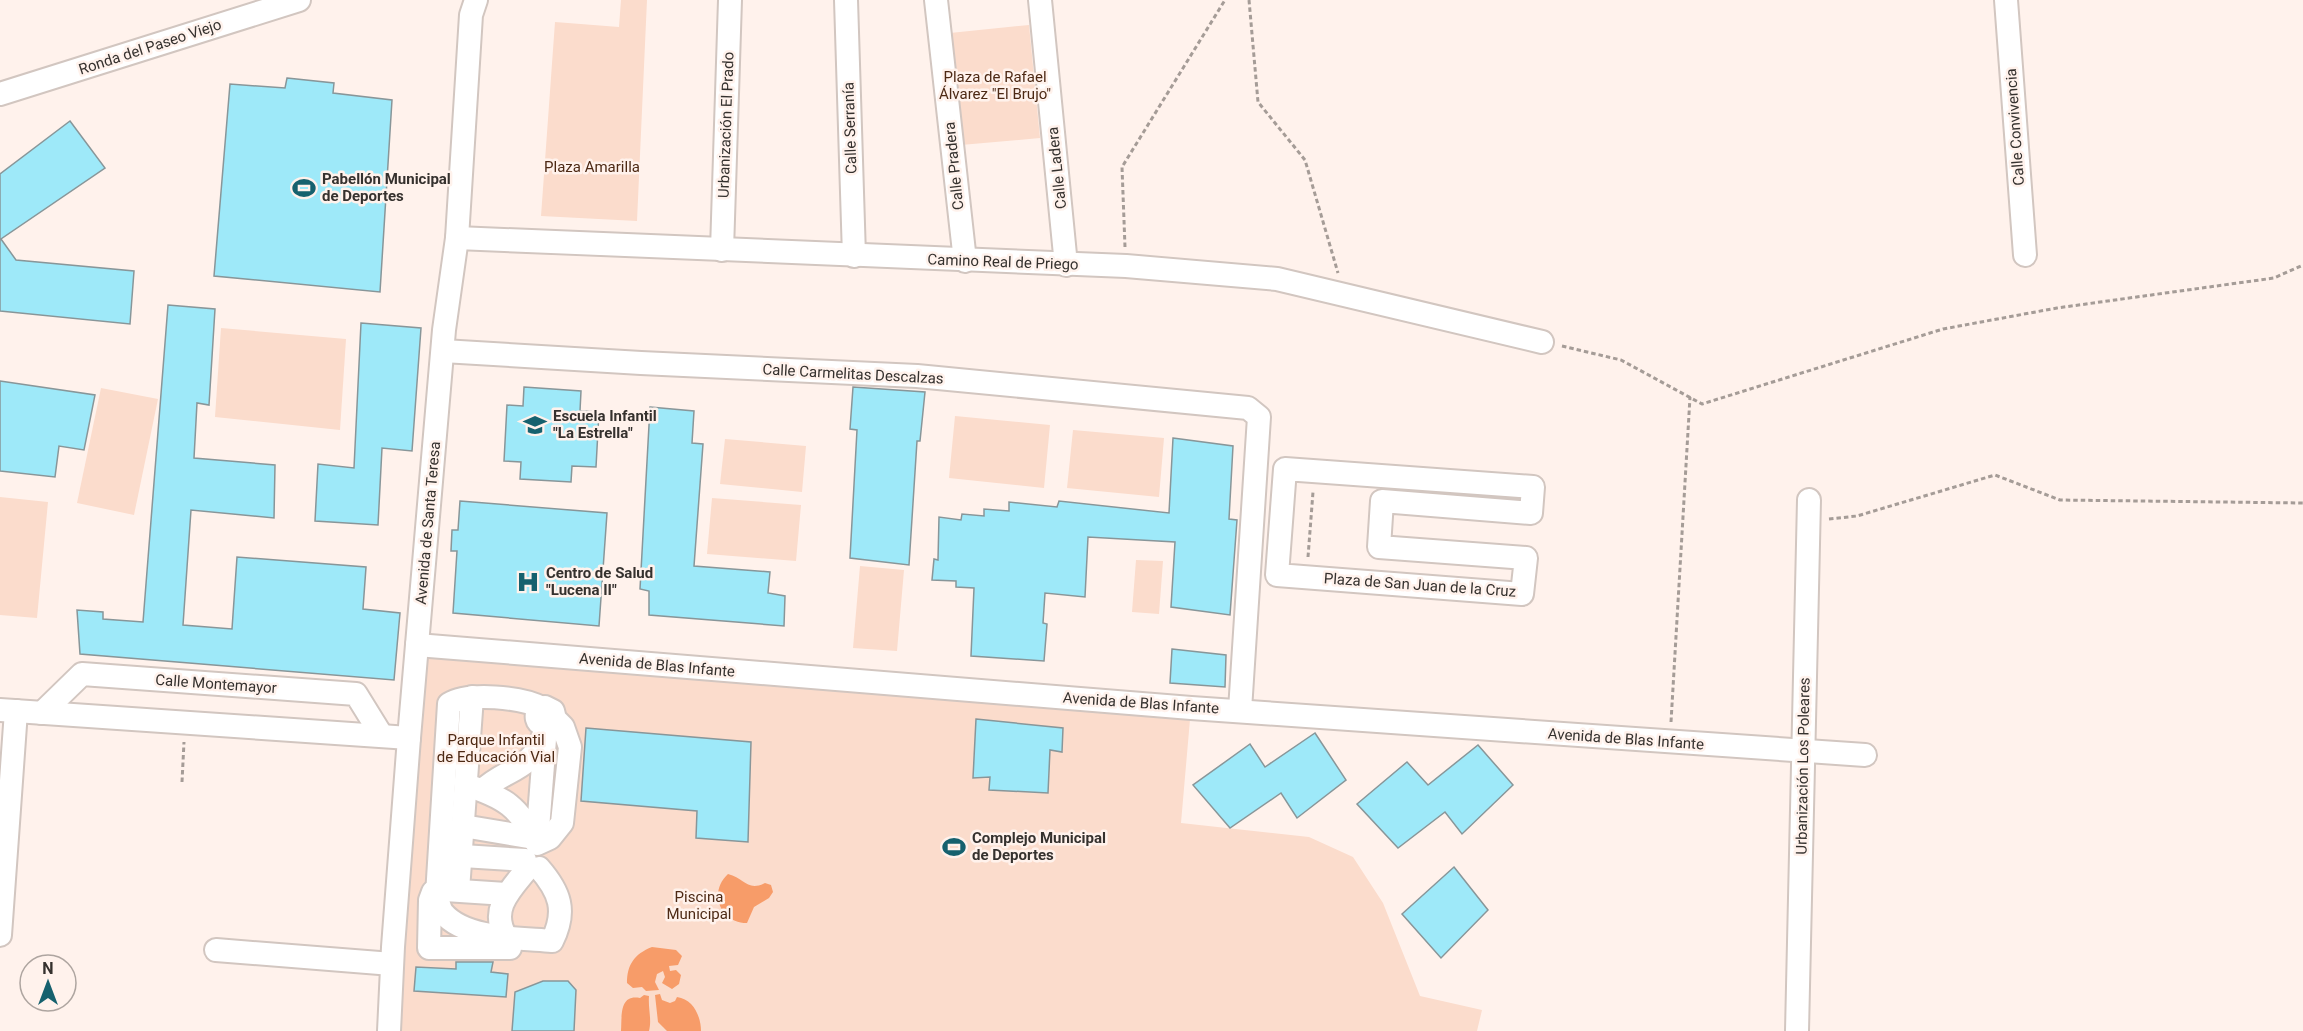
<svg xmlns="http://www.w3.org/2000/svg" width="2303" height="1031" font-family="Roboto,sans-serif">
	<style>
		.green { fill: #fbdccc }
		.water { fill: #f79c69 }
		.building { fill: #9ee9f9; stroke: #889699; stroke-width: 1.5 }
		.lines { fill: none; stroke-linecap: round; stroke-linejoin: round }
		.minor-casing { stroke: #d2c6c0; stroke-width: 26 }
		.path { stroke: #a59c97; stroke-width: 3; stroke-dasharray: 4.5 3; stroke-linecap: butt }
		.minor { stroke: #fff; stroke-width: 22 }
		.labels { text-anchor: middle; stroke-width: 5; stroke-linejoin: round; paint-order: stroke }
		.street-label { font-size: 15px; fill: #35312e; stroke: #fff2ec }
		.park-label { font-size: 15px; fill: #4d2914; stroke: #fff2ec }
		.poi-label { font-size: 15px; font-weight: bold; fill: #35312e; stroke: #fff2ec; text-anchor: start }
	</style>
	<rect width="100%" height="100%" fill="#fff2ec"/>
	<g class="green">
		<path d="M 621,0 L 647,0 L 637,221 L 541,216 L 555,22 L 619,27 Z"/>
		<path d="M 1029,25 L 1040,138 L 961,145 L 950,33 Z"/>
		<path d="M 221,328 L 346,339 L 340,430 L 215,417 Z"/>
		<path d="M 101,388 L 158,399 L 134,515 L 77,503 Z"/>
		<path d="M 955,416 L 1050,425 L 1044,488 L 949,478 Z"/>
		<path d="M 1073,430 L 1164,438 L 1159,497 L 1067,488 Z"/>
		<path d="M 725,439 L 806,446 L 802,492 L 720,484 Z"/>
		<path d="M 0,497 L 48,502 L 37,618 L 0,615 Z"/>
		<path d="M 712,498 L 801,505 L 796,561 L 707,554 Z"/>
		<path d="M 1136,560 L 1163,561 L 1159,614 L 1132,612 Z"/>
		<path d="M 860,566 L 904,570 L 897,651 L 853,648 Z"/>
		<path d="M 417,645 L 1191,708 L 1181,823 L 1309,837 L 1353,857 L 1383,903 L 1420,996 L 1482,1010 L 1477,1031 L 391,1031 Z"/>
	</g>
	<g class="water">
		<path d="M 728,874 C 745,878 747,892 765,883 L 771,885 L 773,892 L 769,898 L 754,907 L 747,923 C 720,923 708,892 728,874 Z"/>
		<path d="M 652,947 L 676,950 L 682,956 L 678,965 L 669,966 L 670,971 L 676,970 L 681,975 L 679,984 L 672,989 L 662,983 L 665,977 L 663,971 L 657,974 L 655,982 L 659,990 L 646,991 L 642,987 L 633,988 L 627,983 C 627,965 634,954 652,947 Z"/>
		<path d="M 660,994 L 662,1000 L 670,1003 L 675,1001 L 677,997 C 693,999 701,1016 701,1031 L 667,1031 L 658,1022 L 655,995 Z"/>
		<path d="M 644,995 L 649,996 C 648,1009 652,1019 649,1031 L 621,1031 C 622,1016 619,994 640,998 Z"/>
	</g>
	<g class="building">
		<path d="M 287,78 L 334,83 L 333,93 L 392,100 L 380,292 L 214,276 L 230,84 L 285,88 Z"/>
		<path d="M 70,121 L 105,168 L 1,239 L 16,260 L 134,271 L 130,324 L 0,311 L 0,174 Z"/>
		<path d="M 168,305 L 215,309 L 209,405 L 197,403 L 194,458 L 275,465 L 274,518 L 191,510 L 183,625 L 232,629 L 237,557 L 366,567 L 363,609 L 400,613 L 394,680 L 80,654 L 77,610 L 103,612 L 103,619 L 143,622 Z"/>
		<path d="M 361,323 L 421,328 L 412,451 L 382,448 L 378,525 L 315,521 L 318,464 L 354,468 Z"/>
		<path d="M 0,381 L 95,395 L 84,450 L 59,446 L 55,477 L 0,471 Z"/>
		<path d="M 524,387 L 581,391 L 580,411 L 599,412 L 596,467 L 572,466 L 571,482 L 520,479 L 521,462 L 504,461 L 507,405 L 523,406 Z"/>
		<path d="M 853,387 L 925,392 L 920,441 L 917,441 L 909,565 L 850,558 L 857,430 L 850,429 Z"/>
		<path d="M 650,407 L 694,411 L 692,443 L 703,444 L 694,566 L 770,572 L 768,593 L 785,596 L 784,626 L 649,615 L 649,591 L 640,589 Z"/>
		<path d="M 1173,438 L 1233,446 L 1229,519 L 1237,520 L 1230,615 L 1171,607 L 1175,542 L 1088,537 L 1085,597 L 1045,593 L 1043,623 L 1047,624 L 1044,661 L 971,656 L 974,588 L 956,587 L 956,581 L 932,580 L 934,559 L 938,560 L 939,517 L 961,520 L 962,514 L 984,516 L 984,509 L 1009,511 L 1009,502 L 1057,507 L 1059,501 L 1169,513 Z"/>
		<path d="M 460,501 L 607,513 L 599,626 L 453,613 L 457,551 L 451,551 L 452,530 L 458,530 Z"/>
		<path d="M 1172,649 L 1226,655 L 1225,687 L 1170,683 Z"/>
		<path d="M 976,719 L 1063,728 L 1062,752 L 1050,750 L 1048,793 L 989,790 L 990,777 L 973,778 Z"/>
		<path d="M 586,728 L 751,742 L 748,842 L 696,838 L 697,811 L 581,801 Z"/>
		<path d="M 1315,733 L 1346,780 L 1297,818 L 1281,793 L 1230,828 L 1193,785 L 1250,744 L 1265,767 Z"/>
		<path d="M 1478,745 L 1513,785 L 1462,834 L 1445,812 L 1398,848 L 1357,804 L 1407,762 L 1428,785 Z"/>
		<path d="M 1454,867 L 1488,910 L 1441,958 L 1402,914 Z"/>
		<path d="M 456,962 L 493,962 L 491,972 L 508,974 L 506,997 L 414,991 L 416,967 L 456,969 Z"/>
		<path d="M 543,981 L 568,981 L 576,990 L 574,1031 L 512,1031 L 515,992 Z"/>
	</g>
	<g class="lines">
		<g class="minor-casing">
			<g id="minor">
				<path d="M 846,0 L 854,256"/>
				<path d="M 936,0 L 965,261"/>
				<path d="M 1040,0 L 1066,265"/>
				<path d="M 2006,0 L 2025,255"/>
				<path d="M 0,94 L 299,0"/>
				<path d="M 457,238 L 1126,266 L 1277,279 L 1542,342"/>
				<path d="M 722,250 L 730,0"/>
				<path d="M 443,351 L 641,363 L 917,376 L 1248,408 L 1259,417 L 1240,710"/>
				<path d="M 1285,469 L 1533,487 L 1531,513 L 1382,501 L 1379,547 L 1526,558 L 1522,594 L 1277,575 Z"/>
				<path d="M 417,645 L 1191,708 L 1865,755"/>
				<path d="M 0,710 L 409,738"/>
				<path d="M 42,713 L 82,674 L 356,694 L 382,736"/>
				<path d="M 466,785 C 504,797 520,807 537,844 L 550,838 L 562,823 L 570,747 L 563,727 L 555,719 L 553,711 L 545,707 L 539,710 C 535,716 536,722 543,725 L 551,724 L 555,719"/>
				<path d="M 483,790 C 504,769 532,771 543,736"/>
				<path d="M 463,826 L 534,838"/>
				<path d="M 537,842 L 546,726"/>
				<path d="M 447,855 L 525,860"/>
				<path d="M 539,868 C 560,892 567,911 552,941 C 519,938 465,939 443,913 C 439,908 438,900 437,895 L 449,704 C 468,692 522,697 542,708"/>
				<path d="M 445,890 L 506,894"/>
				<path d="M 458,890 L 472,697"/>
				<path d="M 433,892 L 430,900 L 429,948 L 510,948"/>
				<path d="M 0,935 L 16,711"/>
				<path d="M 506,937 C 489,909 511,889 528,868"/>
				<path d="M 216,950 L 392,964"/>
				<path d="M 389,1031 L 393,947 L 409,738 L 444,330 L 457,238 L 471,15 L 476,0"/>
				<path d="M 1797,1031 L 1809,500"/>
			</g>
		</g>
		<g class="path">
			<path d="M 1249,0 L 1258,102 L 1305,160 L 1338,273"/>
			<path d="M 1125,247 L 1122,167 L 1225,0"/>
			<path d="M 1562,346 L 1621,360 L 1702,404 L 1943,329 L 2057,308 L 2274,278 L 2303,265"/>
			<path d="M 1829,519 L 1857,516 L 1995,475 L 2060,500 L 2303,503"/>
			<path d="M 1308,557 L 1313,492"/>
			<path d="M 1671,722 L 1690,397"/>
			<path d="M 182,782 L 184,742"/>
		</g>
		<use href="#minor" class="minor"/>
	</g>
	<defs>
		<g id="stadium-bare" transform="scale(1.8)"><path d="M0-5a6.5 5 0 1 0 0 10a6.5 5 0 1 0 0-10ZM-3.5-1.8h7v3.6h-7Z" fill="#16616e" stroke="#fff2ec" stroke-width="2.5" paint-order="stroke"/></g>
		<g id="school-bare" transform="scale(1.8)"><path d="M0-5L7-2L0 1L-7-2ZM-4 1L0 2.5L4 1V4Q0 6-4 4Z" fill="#16616e" stroke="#fff2ec" stroke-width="2.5" paint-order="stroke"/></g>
		<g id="hospital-bare" transform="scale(1.8)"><path d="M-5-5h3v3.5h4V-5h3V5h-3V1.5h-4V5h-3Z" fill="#16616e" stroke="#fff2ec" stroke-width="2.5" paint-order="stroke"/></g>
	</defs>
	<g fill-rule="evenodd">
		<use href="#stadium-bare" x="304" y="188"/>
		<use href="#school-bare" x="535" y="425"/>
		<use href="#hospital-bare" x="528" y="582"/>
		<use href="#stadium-bare" x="954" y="847"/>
	</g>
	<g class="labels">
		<g class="street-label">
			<text transform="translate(150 47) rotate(-18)" y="5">Ronda del Paseo Viejo</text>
			<text transform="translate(726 125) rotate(-88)" y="5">Urbanización El Prado</text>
			<text transform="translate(2015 127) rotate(-94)" y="5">Calle Convivencia</text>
			<text transform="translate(850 128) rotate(-92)" y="5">Calle Serranía</text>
			<text transform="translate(954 166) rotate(-96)" y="5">Calle Pradera</text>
			<text transform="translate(1057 168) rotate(-96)" y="5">Calle Ladera</text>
			<text transform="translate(1003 262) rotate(2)" y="5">Camino Real de Priego</text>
			<text transform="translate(853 374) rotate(3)" y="5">Calle Carmelitas Descalzas</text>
			<text transform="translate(428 523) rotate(-85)" y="5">Avenida de Santa Teresa</text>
			<text transform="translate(1420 585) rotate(4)" y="5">Plaza de San Juan de la Cruz</text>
			<text transform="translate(657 665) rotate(5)" y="5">Avenida de Blas Infante</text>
			<text transform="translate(216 684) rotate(4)" y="5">Calle Montemayor</text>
			<text transform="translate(1141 703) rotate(4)" y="5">Avenida de Blas Infante</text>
			<text transform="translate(1626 739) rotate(4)" y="5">Avenida de Blas Infante</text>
			<text transform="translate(1803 766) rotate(-89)" y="5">Urbanización Los Poleares</text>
		</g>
		<g class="park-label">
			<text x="995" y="82">Plaza de Rafael<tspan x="995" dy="17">Álvarez "El Brujo"</tspan></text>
			<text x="592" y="172">Plaza Amarilla</text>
			<text x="496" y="745">Parque Infantil<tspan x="496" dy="17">de Educación Vial</tspan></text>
			<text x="699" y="902">Piscina<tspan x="699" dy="17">Municipal</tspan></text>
		</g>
		<g class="poi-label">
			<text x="322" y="184">Pabellón Municipal<tspan x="322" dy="17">de Deportes</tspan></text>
			<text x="553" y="421">Escuela Infantil<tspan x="553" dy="17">"La Estrella"</tspan></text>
			<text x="546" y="578">Centro de Salud<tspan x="546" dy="17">"Lucena II"</tspan></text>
			<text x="972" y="843">Complejo Municipal<tspan x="972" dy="17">de Deportes</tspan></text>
		</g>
	</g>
	<g transform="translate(48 983)"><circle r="28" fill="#fff2ec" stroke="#aea5a0" stroke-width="1.5"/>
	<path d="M0-4.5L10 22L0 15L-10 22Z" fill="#16616e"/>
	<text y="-9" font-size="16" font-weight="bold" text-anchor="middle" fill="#35312e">N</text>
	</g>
</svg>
